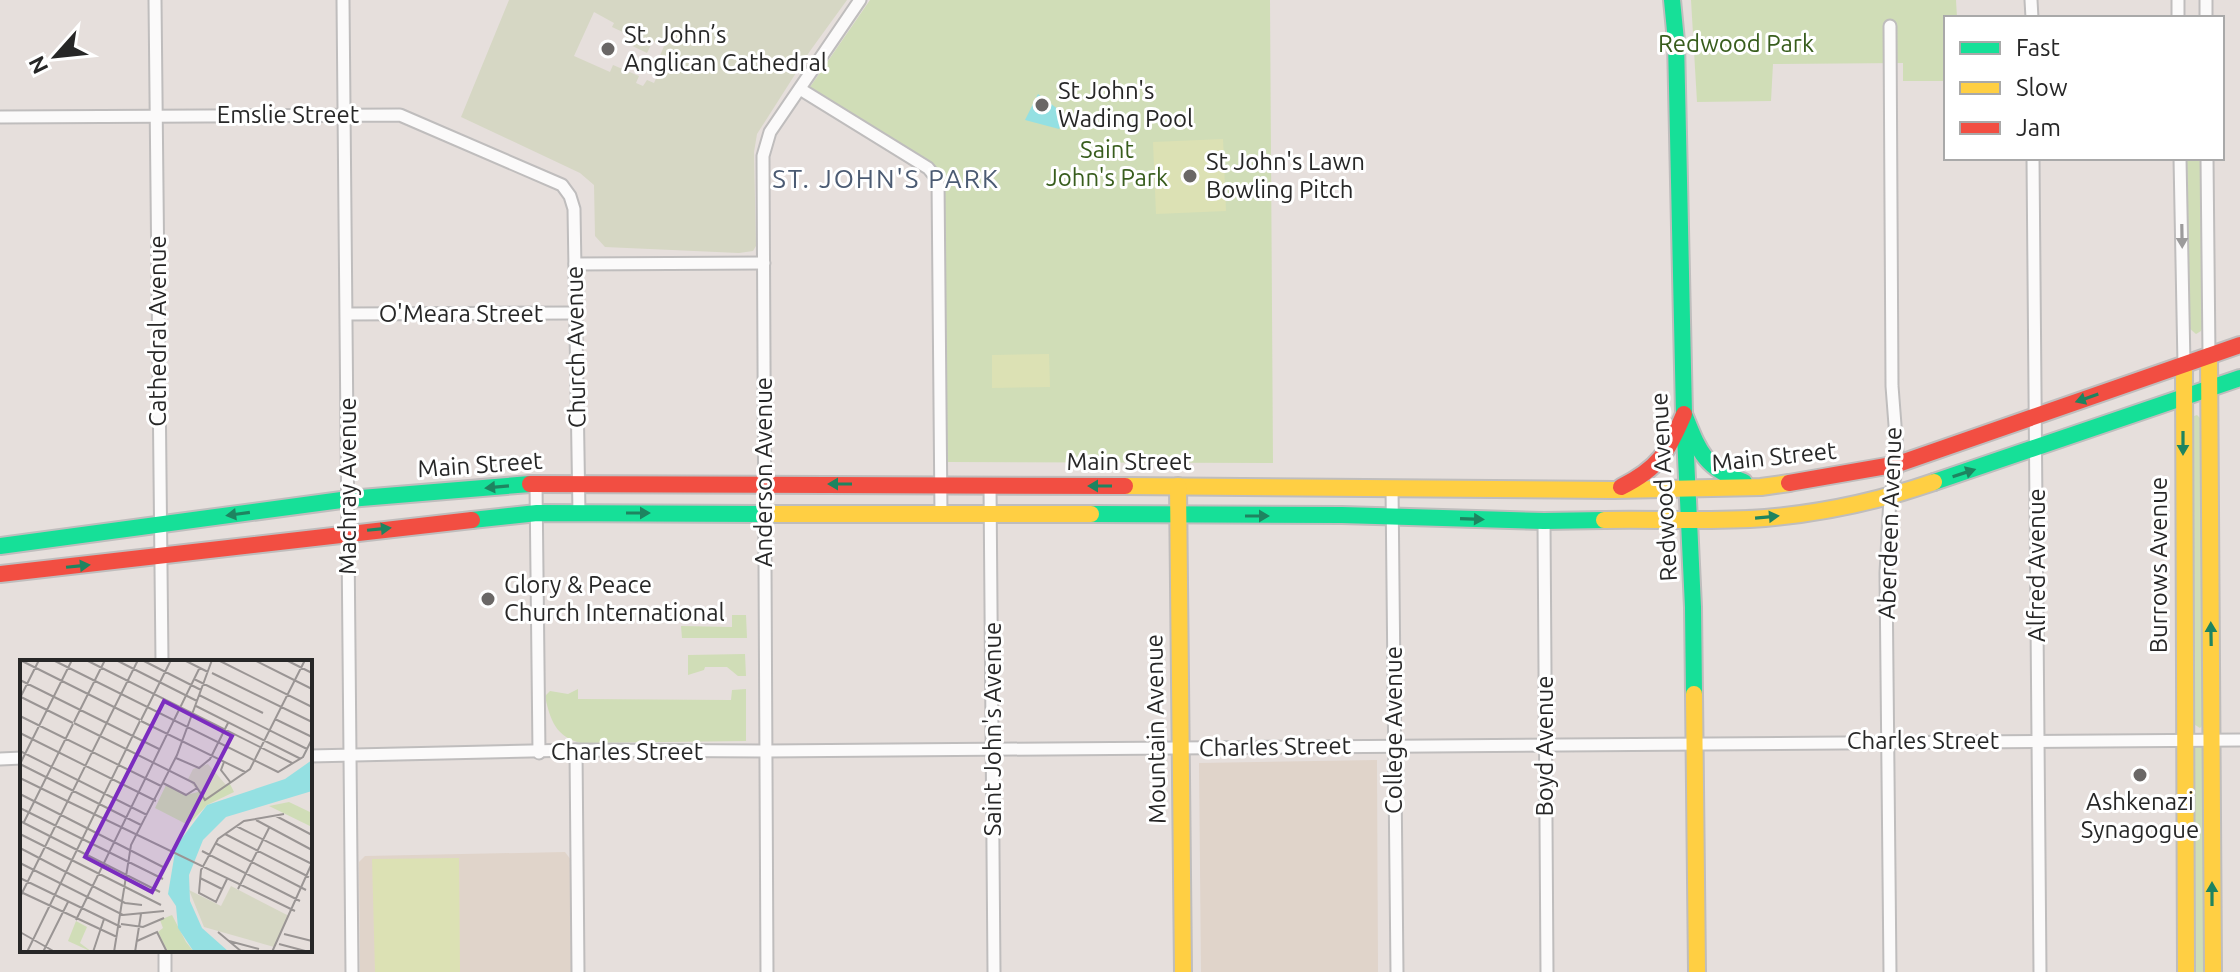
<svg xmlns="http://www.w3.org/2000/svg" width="2240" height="972" font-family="Ubuntu,sans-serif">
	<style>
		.education { fill: #e0d4ca }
		.green { fill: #d0ddb7 }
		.cemetery { fill: #d6d7c4; fill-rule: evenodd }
		.pitch { fill: #dce1b4 }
		.water { fill: #94e0e2 }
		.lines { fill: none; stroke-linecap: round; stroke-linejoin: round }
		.street-casing { stroke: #bfbdbd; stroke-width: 15 }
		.fast-casing { stroke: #bfbdbd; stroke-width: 20 }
		.slow-casing { stroke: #bfbdbd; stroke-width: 20 }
		.jam-casing { stroke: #bfbdbd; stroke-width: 20 }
		.street { stroke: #fbfafa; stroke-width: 11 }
		.fast { stroke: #16e098; stroke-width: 16 }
		.slow { stroke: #ffcf43; stroke-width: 16 }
		.jam { stroke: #f24e42; stroke-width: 16 }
		.oneway { fill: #9c9b9b }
		.oneway2 { fill: #1e8460 }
		.poi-dot { fill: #6a6766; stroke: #fff; stroke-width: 3 }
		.labels { text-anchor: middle; stroke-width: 6; stroke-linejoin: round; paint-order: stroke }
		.poi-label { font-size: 24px; fill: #272727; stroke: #fff; text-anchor: start }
		.park-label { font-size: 24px; fill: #385d1d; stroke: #fff }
		.street-label { font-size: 24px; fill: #272727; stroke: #fff }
		.neighbourhood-label { font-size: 26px; letter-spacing: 2px; fill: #4b5b73; stroke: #fff }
		.inset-road { fill: none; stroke: #9a9594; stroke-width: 2 }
		.view { fill: #7b2cbf; fill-opacity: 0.15; stroke: #7b2cbf; stroke-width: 4 }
		.inset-edge { fill: none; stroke: #272727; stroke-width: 4 }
	</style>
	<rect width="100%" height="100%" fill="#e6dfdc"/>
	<g class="education">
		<path d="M 1377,760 L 1378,972 L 1201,972 L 1199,763 Z"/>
		<path d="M 565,852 L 571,860 L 572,972 L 360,972 L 359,870 L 359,862 L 365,856 Z"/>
	</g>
	<g class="green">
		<path d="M 870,0 L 1270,0 L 1273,463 L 947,462 L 944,177 L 810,87 Z"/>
		<path d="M 1691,0 L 1956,0 L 1957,18 L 1946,18 L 1946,81 L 1903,81 L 1903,63 L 1773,64 L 1771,101 L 1697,102 Z"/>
		<path d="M 2187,158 L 2202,158 L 2203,326 L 2201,331 L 2196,334 L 2188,327 Z"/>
		<path d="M 2197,415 L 2201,419 L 2204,724 L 2200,728 L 2192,723 L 2191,417 Z"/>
		<path d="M 732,615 L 746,615 L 747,638 L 682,638 L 681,626 L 732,627 Z"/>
		<path d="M 745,654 L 746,676 L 738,676 L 727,667 L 705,667 L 704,670 L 688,675 L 688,655 Z"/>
		<path d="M 578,689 L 578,699 L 731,700 L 732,690 L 746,689 L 746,741 L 581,743 C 556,737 550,720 545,696 L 550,691 L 568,694 Z"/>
		<path d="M 2195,745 L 2201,745 L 2203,751 L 2205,972 L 2194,972 L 2193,751 Z"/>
	</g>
	<path class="cemetery" d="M 509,0 L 847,0 L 810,51 L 757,134 L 754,152 L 756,246 L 753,251 L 739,253 L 605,247 L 595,236 L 594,185 L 580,173 L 461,117 ZM 594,12 L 614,23 L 612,27 L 627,34 L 624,42 L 647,53 L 653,41 L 664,46 L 659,58 L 664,61 L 654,83 L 647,80 L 643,86 L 636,83 L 639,76 L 613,65 L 610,72 L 574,56 Z"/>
	<g class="pitch">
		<path d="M 1223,139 L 1226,211 L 1156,214 L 1153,142 Z"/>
		<path d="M 1049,354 L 1050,387 L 992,388 L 992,355 Z"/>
		<path d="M 459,858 L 460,972 L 375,972 L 372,859 Z"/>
	</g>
	<path class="water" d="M 1038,94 L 1067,116 L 1059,129 L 1025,120 Z"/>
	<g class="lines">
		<g class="street-casing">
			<g id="street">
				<path d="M 155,0 L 162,662"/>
				<path d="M 343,0 L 352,972"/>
				<path d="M 2031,0 L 2032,18"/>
				<path d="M 2178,0 L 2178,18"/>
				<path d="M 2206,0 L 2206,18"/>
				<path d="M 800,89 L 928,168 L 938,180 L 941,515"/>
				<path d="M 0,117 L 400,115 L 562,185 L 570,196 L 574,209 L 579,513"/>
				<path d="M 2033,158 L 2040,972"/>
				<path d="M 2180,158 L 2184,365"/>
				<path d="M 2207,158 L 2209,356"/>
				<path d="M 575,264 L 764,263"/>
				<path d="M 347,314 L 574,313"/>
				<path d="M 536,484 L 539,753"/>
				<path d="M 990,485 L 994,972"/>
				<path d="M 1392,487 L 1397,972"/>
				<path d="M 1544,521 L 1547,972"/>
				<path d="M 576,750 L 578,972"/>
				<path d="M 310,756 L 576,750 L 766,751 L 2240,740"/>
				<path d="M 0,759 L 22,758"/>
				<path d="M 165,950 L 165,972"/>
				<path d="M 767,972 L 763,156 L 770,132 L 860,0"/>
				<path d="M 1890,972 L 1886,573 L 1890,497 L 1898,464 L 1892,386 L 1890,26"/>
			</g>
		</g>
		<g class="fast-casing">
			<g id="fast">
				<path d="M 1672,0 L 1676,41 L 1684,414 L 1693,607 L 1694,694"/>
				<path d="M 1684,414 C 1699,451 1704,468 1744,482"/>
				<path d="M 1934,482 L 2240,378"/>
				<path d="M 1091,514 L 1342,515 L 1544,521 L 1604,520"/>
				<path d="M 472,520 L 537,513 L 775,514"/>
				<path d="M 0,546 L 349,499 L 530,484"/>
			</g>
		</g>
		<g class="slow-casing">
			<g id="slow">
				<path d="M 2209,356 L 2213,972"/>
				<path d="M 2184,365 L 2186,972"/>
				<path d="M 1125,486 L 1614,490 L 1761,487 L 1789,483"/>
				<path d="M 1178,486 L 1183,972"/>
				<path d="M 775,514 L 1091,514"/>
				<path d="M 1604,520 C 1658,519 1712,522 1765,518 C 1823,513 1879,501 1934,482"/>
				<path d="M 1694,694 L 1697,972"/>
			</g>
		</g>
		<g class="jam-casing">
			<g id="jam">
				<path d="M 1789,483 L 1898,464 L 2240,345"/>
				<path d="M 530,484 L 1125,486"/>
				<path d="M 1621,487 C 1659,468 1668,452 1684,414"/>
				<path d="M 0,574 L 472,520"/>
			</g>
		</g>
		<use href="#street" class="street"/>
		<use href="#fast" class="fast"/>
		<use href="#slow" class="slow"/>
		<use href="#jam" class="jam"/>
	</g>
	<defs><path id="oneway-solid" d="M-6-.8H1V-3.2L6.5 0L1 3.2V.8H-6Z" transform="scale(2)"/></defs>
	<use class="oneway" href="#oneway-solid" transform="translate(2182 236) rotate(89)"/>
	<g class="oneway2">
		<use href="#oneway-solid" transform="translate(2087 398) rotate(161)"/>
		<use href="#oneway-solid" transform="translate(2183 443) rotate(90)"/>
		<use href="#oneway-solid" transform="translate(1964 473) rotate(-18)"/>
		<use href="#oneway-solid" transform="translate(840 484) rotate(-180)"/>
		<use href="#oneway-solid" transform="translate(1100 486) rotate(-180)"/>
		<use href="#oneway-solid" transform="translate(497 487) rotate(175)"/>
		<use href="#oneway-solid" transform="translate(638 513)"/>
		<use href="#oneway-solid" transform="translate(238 514) rotate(172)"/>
		<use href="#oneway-solid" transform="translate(1257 516)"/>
		<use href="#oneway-solid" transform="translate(1767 517) rotate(-5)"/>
		<use href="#oneway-solid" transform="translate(1472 519) rotate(2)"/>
		<use href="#oneway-solid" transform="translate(379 529) rotate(-6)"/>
		<use href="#oneway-solid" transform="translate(78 566) rotate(-6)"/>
		<use href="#oneway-solid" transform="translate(2211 634) rotate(-91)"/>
		<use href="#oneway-solid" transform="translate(2212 894) rotate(-90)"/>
	</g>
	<g class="poi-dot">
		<circle cx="608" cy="49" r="8"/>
		<circle cx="1042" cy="105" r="8"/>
		<circle cx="1190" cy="176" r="8"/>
		<circle cx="488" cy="599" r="8"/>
		<circle cx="2140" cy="775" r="8"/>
	</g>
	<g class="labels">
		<g class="poi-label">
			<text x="624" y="43">St. John’s<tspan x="624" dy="28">Anglican Cathedral</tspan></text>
			<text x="1058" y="99">St John's<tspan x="1058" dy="28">Wading Pool</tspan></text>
			<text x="1206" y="170">St John's Lawn<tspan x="1206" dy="28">Bowling Pitch</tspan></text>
			<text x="504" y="593">Glory &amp; Peace<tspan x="504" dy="28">Church International</tspan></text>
			<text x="2140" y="810" text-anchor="middle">Ashkenazi<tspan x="2140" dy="28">Synagogue</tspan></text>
		</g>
		<g class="park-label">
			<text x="1736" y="52">Redwood Park</text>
			<text x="1107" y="158">Saint<tspan x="1107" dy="28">John's Park</tspan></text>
		</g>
		<g class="street-label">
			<text x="288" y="123">Emslie Street</text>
			<text x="461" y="322">O'Meara Street</text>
			<text transform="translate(158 331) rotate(-90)" y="8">Cathedral Avenue</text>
			<text transform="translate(576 347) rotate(-91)" y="8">Church Avenue</text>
			<text transform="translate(1774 457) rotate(-6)" y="8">Main Street</text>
			<text x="1129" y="470">Main Street</text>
			<text transform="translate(480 465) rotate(-4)" y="8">Main Street</text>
			<text transform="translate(764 472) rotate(-90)" y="8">Anderson Avenue</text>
			<text transform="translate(348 486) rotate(-90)" y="8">Machray Avenue</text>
			<text transform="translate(1664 487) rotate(-93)" y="8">Redwood Avenue</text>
			<text transform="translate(1890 523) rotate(-88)" y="8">Aberdeen Avenue</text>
			<text transform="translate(2037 565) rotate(-90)" y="8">Alfred Avenue</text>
			<text transform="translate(2159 565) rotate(-90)" y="8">Burrows Avenue</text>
			<text transform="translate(993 729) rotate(-90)" y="8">Saint John's Avenue</text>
			<text transform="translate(1156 729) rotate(-91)" y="8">Mountain Avenue</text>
			<text transform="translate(1394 730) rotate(-90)" y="8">College Avenue</text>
			<text x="1923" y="749">Charles Street</text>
			<text transform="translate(1545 746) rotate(-90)" y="8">Boyd Avenue</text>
			<text transform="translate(1275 747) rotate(-1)" y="8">Charles Street</text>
			<text x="627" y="760">Charles Street</text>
		</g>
		<g class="neighbourhood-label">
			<text x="886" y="188">ST. JOHN'S PARK</text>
		</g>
	</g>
	<g transform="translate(20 660)">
		<rect width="292" height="292" fill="#e6dfdc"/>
		<path d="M 210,124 L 214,132 L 187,145 L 168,165 L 135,148 L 146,125 L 166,135 ZM 269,142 L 292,153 L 292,167 L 249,146 ZM 152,255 L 166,282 L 174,292 L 148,292 L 138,272 L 143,268 L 140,260 ZM 56,261 L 67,267 L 60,283 L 72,292 L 48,281 Z" fill="#d0ddb7"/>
		<path d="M 188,104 L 206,125 L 184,139 L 168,119 L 173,109 ZM 211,226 L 269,256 L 254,287 L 184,267 L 169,230 L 201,246 Z" fill="#d6d7c4"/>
		<path d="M 292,100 L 292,131 L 206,157 L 183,180 L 169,215 L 170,241 L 182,268 L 209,292 L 174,292 L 158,268 L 156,246 L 148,234 L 156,186 L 187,145 L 265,119 Z" fill="#94e0e2"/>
		<path class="inset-road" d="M 0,0 L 120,60M 33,0 L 258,112 L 283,97 L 292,79M 66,0 L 272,103M 96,0 L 177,41M 122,0 L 181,30M 164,0 L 188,12M 198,0 L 292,47M 234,0 L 292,29M 266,0 L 292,13M 192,13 L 292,62M 174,19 L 243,53M 0,20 L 139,89M 179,35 L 287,89M 1,37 L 53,63M 0,38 L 19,0M 176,46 L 281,99M 0,56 L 141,126M 255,59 L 292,77M 121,60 L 151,0M 121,61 L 225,112M 54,62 L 85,0M 54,63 L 174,123 L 185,140 L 230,109 L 285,0M 0,73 L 136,141M 0,91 L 127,155M 156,98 L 179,108 L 190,99 L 208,63M 204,102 L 201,110 L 211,123M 0,104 L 121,165M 0,104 L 52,0M 0,118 L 47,141M 143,123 L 166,135 L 177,128M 0,134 L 143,207M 47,141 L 275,251M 0,148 L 143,219M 256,156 L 292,175M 236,160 L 292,190M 0,161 L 140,232M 4,162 L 53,64M 216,166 L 292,204M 0,174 L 141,245M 205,174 L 289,217M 195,183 L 286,230M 0,188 L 105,243 L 122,245M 182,191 L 280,241M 0,203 L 103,255 L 144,251M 0,218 L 101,267M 180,218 L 202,229M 207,219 L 196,242 L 179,233 L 181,210 L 198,179 L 224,161 L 264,154M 218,229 L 249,168M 3,233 L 97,277M 0,237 L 118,0M 56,260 L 180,7M 101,264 L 123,267 L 144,258M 0,272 L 35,292M 198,272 L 222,292M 264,274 L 292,281M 117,281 L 137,272 L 147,292M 209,281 L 239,289M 259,284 L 289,292M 7,292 L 120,61M 23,292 L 48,242M 73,292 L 84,259M 94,292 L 111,185 L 157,95 L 192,0M 115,292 L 121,254M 252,292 L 292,203"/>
		<path class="view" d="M 144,41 L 212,76 L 132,232 L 65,197 Z"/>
		<rect width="292" height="292" class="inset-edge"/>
	</g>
	<rect x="1944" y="16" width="280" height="144" fill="#ffffff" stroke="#a9a9a9" stroke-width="2"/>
	<rect x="1960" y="42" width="40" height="12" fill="#16e098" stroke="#a9a9a9" stroke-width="2"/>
	<text x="2016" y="56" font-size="24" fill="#272727">Fast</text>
	<rect x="1960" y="82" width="40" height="12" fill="#ffcf43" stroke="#a9a9a9" stroke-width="2"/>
	<text x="2016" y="96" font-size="24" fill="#272727">Slow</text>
	<rect x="1960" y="122" width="40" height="12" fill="#f24e42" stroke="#a9a9a9" stroke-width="2"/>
	<text x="2016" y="136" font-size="24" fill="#272727">Jam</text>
	<g transform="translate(56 56) rotate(243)" stroke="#ffffff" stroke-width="6" paint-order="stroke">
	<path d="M0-6L14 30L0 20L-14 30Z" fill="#272727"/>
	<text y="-12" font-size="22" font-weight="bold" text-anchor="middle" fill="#272727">N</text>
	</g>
</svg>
